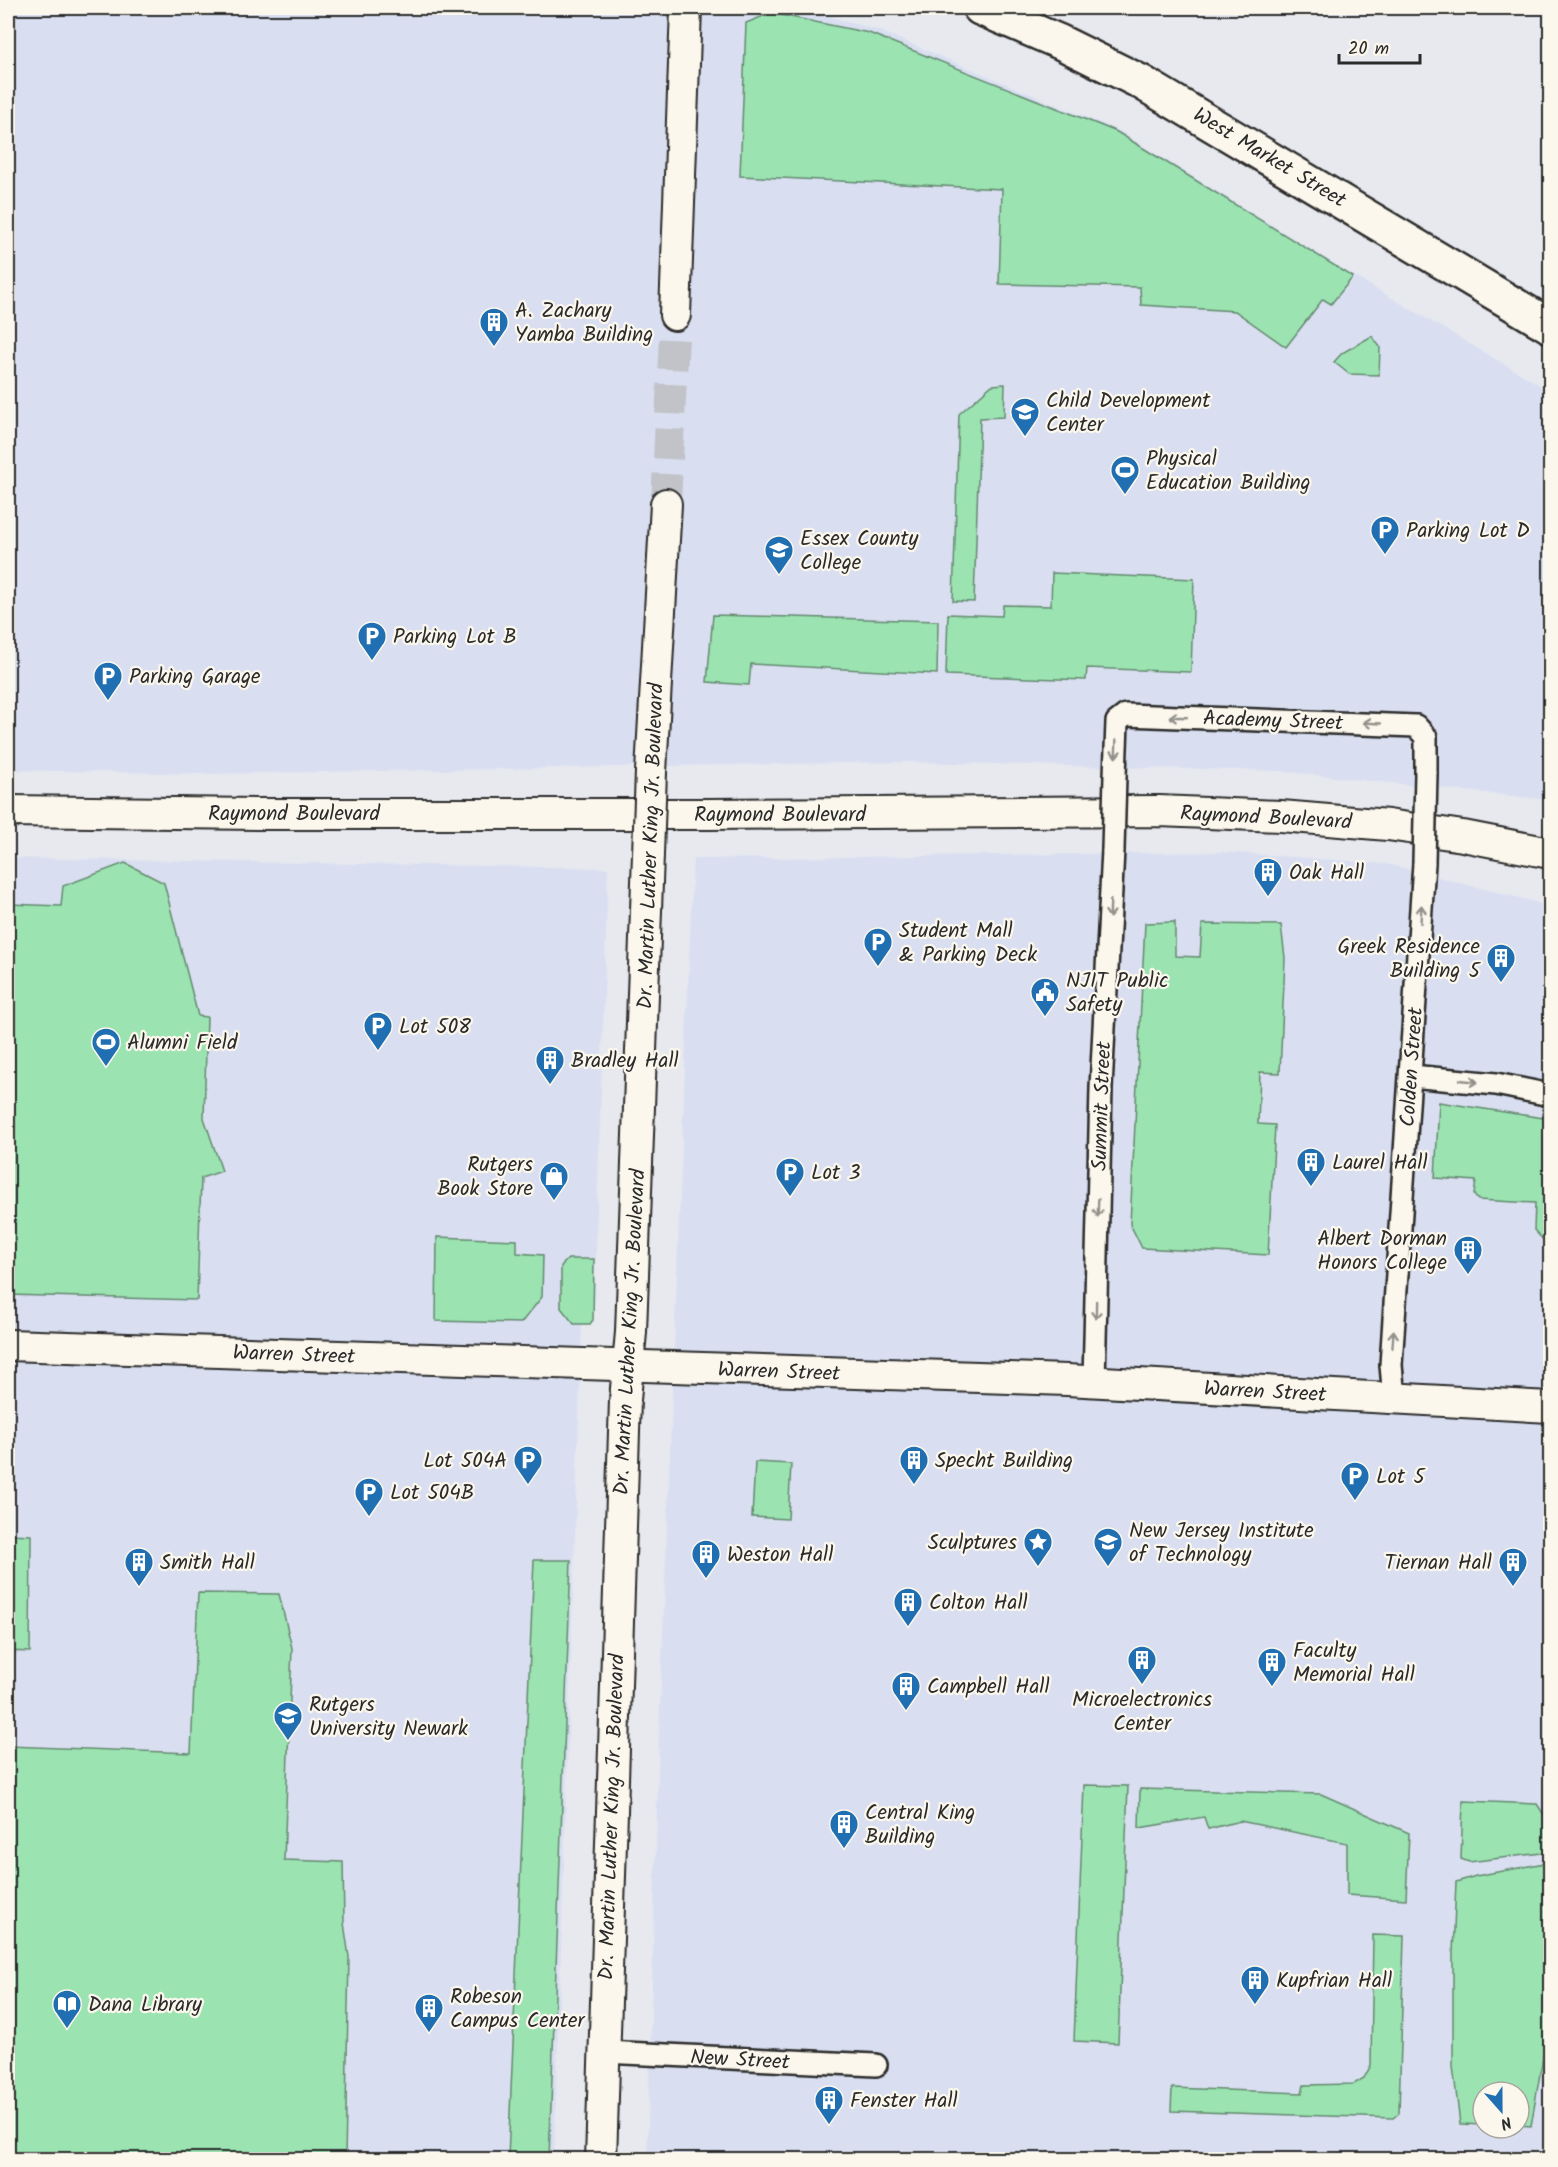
<svg xmlns="http://www.w3.org/2000/svg" width="1558" height="2167" font-family="Kalam,sans-serif">
	<style>
		.built { fill: #d9dff1; fill-rule: evenodd }
		.green { fill: #9be4b2; stroke: #63886e; stroke-width: 1.5 }
		.lines { fill: none; stroke-linecap: round; stroke-linejoin: round }
		.secondary-tunnel { stroke: #c1c3c8; stroke-width: 30; stroke-dasharray: 30 15; stroke-linecap: butt }
		.street-casing { stroke: #2b2b2b; stroke-width: 26 }
		.secondary-casing { stroke: #2b2b2b; stroke-width: 34 }
		.primary-casing { stroke: #2b2b2b; stroke-width: 38 }
		.street { stroke: #fbf7ec; stroke-width: 21 }
		.secondary { stroke: #fbf7ec; stroke-width: 30 }
		.primary { stroke: #fbf7ec; stroke-width: 33 }
		.street-bridge-casing { stroke: #2b2b2b; stroke-width: 26; stroke-linecap: butt }
		.secondary-bridge-casing { stroke: #2b2b2b; stroke-width: 34; stroke-linecap: butt }
		.street-bridge { stroke: #fbf7ec; stroke-width: 21 }
		.secondary-bridge { stroke: #fbf7ec; stroke-width: 30 }
		.oneway { stroke: #93918c }
		.labels { text-anchor: middle; stroke-width: 4.5; stroke-linejoin: round; paint-order: stroke }
		.street-label { font-size: 21px; fill: #2b2b2b; stroke: #fbf7ec }
		.poi-label { font-size: 21px; fill: #2b2b2b; stroke: #fbf7ec; text-anchor: start }
	</style>
	<rect width="100%" height="100%" fill="#e7e9ef"/>
	<filter id="ink" filterUnits="userSpaceOnUse"><feTurbulence type="fractalNoise" baseFrequency=".0167" numOctaves="2"/><feDisplacementMap in="SourceGraphic" scale="12" xChannelSelector="R" yChannelSelector="G"/><feConvolveMatrix kernelMatrix="1 2 1 2 8 2 1 2 1" color-interpolation-filters="sRGB"/></filter>
	<g filter="url(#ink)">
		<g class="built">
			<path d="M 8,8 L 644,8 L 750,12 L 755,8 L 800,8 L 880,31 L 1119,131 L 1354,276 L 1550,391 L 1550,800 L 1278,771 L 907,762 L 209,774 L 8,770 Z"/>
			<path d="M 1224,852 L 1387,864 L 1550,906 L 1550,2159 L 647,2160 L 659,1736 L 693,859 ZM 1483,2092 L 1519,2092 L 1519,2128 L 1483,2128 Z"/>
			<path d="M 8,858 L 608,868 L 594,1310 L 582,1325 L 554,2159 L 8,2160 Z"/>
		</g>
		<g class="green">
			<path d="M 771,13 L 869,33 L 1117,132 L 1353,277 L 1331,304 L 1323,299 L 1286,347 L 1235,311 L 1141,305 L 1140,287 L 999,284 L 1002,189 L 740,176 L 746,23 Z"/>
			<path d="M 1372,336 L 1380,347 L 1379,375 L 1349,374 L 1334,362 L 1342,353 Z"/>
			<path d="M 1005,384 L 1004,417 L 980,418 L 974,602 L 953,601 L 959,414 L 992,385 Z"/>
			<path d="M 1052,573 L 1194,579 L 1191,672 L 1087,668 L 1086,680 L 946,675 L 948,614 L 1002,616 L 1003,605 L 1051,606 Z"/>
			<path d="M 713,615 L 938,621 L 937,674 L 751,664 L 749,685 L 707,682 Z"/>
			<path d="M 125,863 L 164,883 L 198,1016 L 207,1017 L 204,1118 L 222,1171 L 201,1178 L 197,1300 L 8,1295 L 8,940 L 9,904 L 61,906 L 63,886 Z"/>
			<path d="M 1175,922 L 1175,956 L 1200,957 L 1202,924 L 1281,925 L 1285,958 L 1280,1073 L 1260,1072 L 1258,1124 L 1275,1125 L 1268,1255 L 1142,1248 L 1130,1224 L 1145,923 Z"/>
			<path d="M 1439,1102 L 1550,1119 L 1550,1247 L 1534,1230 L 1535,1203 L 1478,1200 L 1474,1195 L 1476,1181 L 1435,1178 Z"/>
			<path d="M 437,1237 L 517,1240 L 517,1253 L 543,1255 L 542,1297 L 521,1323 L 436,1321 Z"/>
			<path d="M 568,1259 L 594,1259 L 593,1320 L 590,1324 L 574,1324 L 561,1308 L 561,1266 Z"/>
			<path d="M 755,1462 L 791,1464 L 788,1519 L 752,1517 Z"/>
			<path d="M 8,1534 L 31,1535 L 30,1652 L 8,1651 Z"/>
			<path d="M 534,1560 L 571,1560 L 549,2159 L 508,2159 Z"/>
			<path d="M 198,1593 L 279,1594 L 292,1648 L 284,1860 L 343,1862 L 344,1923 L 349,1957 L 345,2159 L 8,2159 L 8,1746 L 191,1753 Z"/>
			<path d="M 1084,1785 L 1128,1786 L 1118,2043 L 1074,2041 Z"/>
			<path d="M 1140,1789 L 1321,1794 L 1409,1833 L 1406,1899 L 1347,1895 L 1347,1843 L 1240,1821 L 1208,1829 L 1204,1817 L 1139,1828 Z"/>
			<path d="M 1463,1801 L 1537,1804 L 1550,1824 L 1550,1852 L 1469,1862 L 1461,1859 Z"/>
			<path d="M 1550,1862 L 1550,2016 L 1531,2126 L 1519,2125 L 1519,2092 L 1483,2092 L 1483,2125 L 1460,2124 L 1453,2066 L 1453,1953 L 1456,1882 L 1476,1876 Z"/>
			<path d="M 1373,1935 L 1404,1936 L 1399,2113 L 1393,2118 L 1171,2111 L 1172,2088 L 1302,2093 L 1304,2085 L 1354,2084 L 1364,2078 L 1371,2065 Z"/>
		</g>
		<g class="lines">
			<path class="secondary-tunnel" d="M 666,504 L 675,315"/>
			<g class="street-casing">
				<g id="street">
					<path d="M 1115,776 L 1117,722 L 1126,715 L 1416,726 L 1426,737 L 1426,773"/>
					<path d="M 1411,1076 L 1496,1084 L 1550,1095"/>
					<path d="M 1094,1382 L 1101,1088 L 1113,850"/>
					<path d="M 1394,1398 L 1391,1365 L 1424,863"/>
					<path d="M 604,2052 L 876,2065"/>
				</g>
			</g>
			<g class="secondary-casing">
				<g id="secondary">
					<path d="M 675,315 L 686,8"/>
					<path d="M 651,772 L 666,504"/>
					<path d="M 8,811 L 257,814 L 710,814 L 1159,811 L 1281,816 L 1388,825 L 1463,836 L 1550,853"/>
					<path d="M 8,1345 L 1067,1380 L 1550,1407"/>
					<path d="M 601,2160 L 625,1400 L 631,1332 L 648,854"/>
				</g>
			</g>
			<g class="primary-casing">
				<path id="primary" d="M 980,8 L 1060,42 L 1141,82 L 1550,326"/>
			</g>
			<use href="#street" class="street"/>
			<use href="#secondary" class="secondary"/>
			<use href="#primary" class="primary"/>
			<g class="street-bridge-casing">
				<g id="street-bridge">
					<path d="M 1113,850 L 1115,776"/>
					<path d="M 1424,863 L 1426,773"/>
				</g>
			</g>
			<g class="secondary-bridge-casing">
				<path id="secondary-bridge" d="M 648,854 L 651,772"/>
			</g>
			<use href="#street-bridge" class="street-bridge"/>
			<use href="#secondary-bridge" class="secondary-bridge"/>
		</g>
		<defs><path id="oneway-shaft" d="M-6 0H5M1.5-3L5.5 0L1.5 3" fill="none" stroke-width="1.6" stroke-linecap="round" stroke-linejoin="round" transform="scale(1.5)"/></defs>
		<g class="oneway">
			<use href="#oneway-shaft" transform="translate(1178 717) rotate(-178)"/>
			<use href="#oneway-shaft" transform="translate(1372 723) rotate(-177)"/>
			<use href="#oneway-shaft" transform="translate(1116 749) rotate(92)"/>
			<use href="#oneway-shaft" transform="translate(1110 909) rotate(92)"/>
			<use href="#oneway-shaft" transform="translate(1421 914) rotate(-87)"/>
			<use href="#oneway-shaft" transform="translate(1469 1081) rotate(6)"/>
			<use href="#oneway-shaft" transform="translate(1098 1208) rotate(92)"/>
			<use href="#oneway-shaft" transform="translate(1096 1310) rotate(91)"/>
			<use href="#oneway-shaft" transform="translate(1393 1339) rotate(-86)"/>
		</g>
	</g>
	<defs>
		<g id="building-pin" transform="scale(1.5)"><path d="M0 17L-7.5 6A9.5 9.5 0 1 1 7.5 6Z" fill="#1f6fb2" stroke="#fbf7ec"/><path d="M-4-6H4V6H1V3H-1V6H-4ZM-2.5-4.3h1.7v1.8h-1.7ZM.8-4.3h1.7v1.8H.8ZM-2.5-1h1.7V.8h-1.7ZM.8-1h1.7V.8H.8Z" fill="#fff"/></g>
		<g id="school-pin" transform="scale(1.5)"><path d="M0 17L-7.5 6A9.5 9.5 0 1 1 7.5 6Z" fill="#1f6fb2" stroke="#fbf7ec"/><path d="M0-5L7-2L0 1L-7-2ZM-4 1L0 2.5L4 1V4Q0 6-4 4Z" fill="#fff"/></g>
		<g id="stadium-pin" transform="scale(1.5)"><path d="M0 17L-7.5 6A9.5 9.5 0 1 1 7.5 6Z" fill="#1f6fb2" stroke="#fbf7ec"/><path d="M0-5a6.5 5 0 1 0 0 10a6.5 5 0 1 0 0-10ZM-3.5-1.8h7v3.6h-7Z" fill="#fff"/></g>
		<g id="parking-pin" transform="scale(1.5)"><path d="M0 17L-7.5 6A9.5 9.5 0 1 1 7.5 6Z" fill="#1f6fb2" stroke="#fbf7ec"/><path d="M-3.5-5.5H1a3.5 3.5 0 0 1 0 7H-1V5.5H-3.5ZM-1-3.4V-.6H.8a1.4 1.4 0 0 0 0-2.8Z" fill="#fff"/></g>
		<g id="university-pin" transform="scale(1.5)"><path d="M0 17L-7.5 6A9.5 9.5 0 1 1 7.5 6Z" fill="#1f6fb2" stroke="#fbf7ec"/><path d="M0-5L7-2L0 1L-7-2ZM-4 1L0 2.5L4 1V4Q0 6-4 4Z" fill="#fff"/></g>
		<g id="civic-pin" transform="scale(1.5)"><path d="M0 17L-7.5 6A9.5 9.5 0 1 1 7.5 6Z" fill="#1f6fb2" stroke="#fbf7ec"/><path d="M-.6-6.5H3V-4.5H.6V-3L4-1V1h2V6H-6V1h2V-1L-.6-3ZM-1.2 2.5V6h2.4V2.5Z" fill="#fff"/></g>
		<g id="shop-pin" transform="scale(1.5)"><path d="M0 17L-7.5 6A9.5 9.5 0 1 1 7.5 6Z" fill="#1f6fb2" stroke="#fbf7ec"/><path d="M-5-2.5h2.3a2.7 3.5 0 0 1 5.4 0H5L5.5 6h-11ZM-1.5-2.5h3a1.5 2.3 0 0 0-3 0Z" fill="#fff"/></g>
		<g id="sight-pin" transform="scale(1.5)"><path d="M0 17L-7.5 6A9.5 9.5 0 1 1 7.5 6Z" fill="#1f6fb2" stroke="#fbf7ec"/><path d="M0-6L1.8-2.2L6-1.7L2.9 1.2L3.7 5.4L0 3.3L-3.7 5.4L-2.9 1.2L-6-1.7L-1.8-2.2Z" fill="#fff"/></g>
		<g id="library-pin" transform="scale(1.5)"><path d="M0 17L-7.5 6A9.5 9.5 0 1 1 7.5 6Z" fill="#1f6fb2" stroke="#fbf7ec"/><path d="M-6-4Q-3-5.5-.7-3.5V5Q-3 3-6 4ZM6-4Q3-5.5 .7-3.5V5Q3 3 6 4Z" fill="#fff"/></g>
	</defs>
	<g fill-rule="evenodd">
		<use href="#building-pin" x="494" y="322"/>
		<use href="#school-pin" x="1025" y="412"/>
		<use href="#stadium-pin" x="1125" y="470"/>
		<use href="#parking-pin" x="1385" y="530"/>
		<use href="#university-pin" x="779" y="550"/>
		<use href="#parking-pin" x="372" y="636"/>
		<use href="#parking-pin" x="108" y="676"/>
		<use href="#building-pin" x="1268" y="872"/>
		<use href="#parking-pin" x="878" y="942"/>
		<use href="#building-pin" x="1501" y="958"/>
		<use href="#civic-pin" x="1045" y="992"/>
		<use href="#parking-pin" x="378" y="1026"/>
		<use href="#stadium-pin" x="106" y="1042"/>
		<use href="#building-pin" x="550" y="1060"/>
		<use href="#building-pin" x="1311" y="1162"/>
		<use href="#parking-pin" x="790" y="1172"/>
		<use href="#shop-pin" x="554" y="1176"/>
		<use href="#building-pin" x="1468" y="1250"/>
		<use href="#parking-pin" x="528" y="1460"/>
		<use href="#building-pin" x="914" y="1460"/>
		<use href="#parking-pin" x="1355" y="1476"/>
		<use href="#parking-pin" x="369" y="1492"/>
		<use href="#sight-pin" x="1038" y="1542"/>
		<use href="#university-pin" x="1108" y="1542"/>
		<use href="#building-pin" x="706" y="1554"/>
		<use href="#building-pin" x="139" y="1562"/>
		<use href="#building-pin" x="1513" y="1562"/>
		<use href="#building-pin" x="908" y="1602"/>
		<use href="#building-pin" x="1142" y="1660"/>
		<use href="#building-pin" x="1272" y="1662"/>
		<use href="#building-pin" x="906" y="1686"/>
		<use href="#university-pin" x="288" y="1716"/>
		<use href="#building-pin" x="844" y="1824"/>
		<use href="#building-pin" x="1255" y="1980"/>
		<use href="#library-pin" x="67" y="2004"/>
		<use href="#building-pin" x="429" y="2008"/>
		<use href="#building-pin" x="829" y="2100"/>
	</g>
	<g class="labels">
		<g class="street-label">
			<text transform="translate(1270 157) rotate(31)" y="7">West Market Street</text>
			<text transform="translate(1273 720) rotate(2)" y="7">Academy Street</text>
			<text x="294" y="820">Raymond Boulevard</text>
			<text x="780" y="821">Raymond Boulevard</text>
			<text transform="translate(1266 817) rotate(3)" y="7">Raymond Boulevard</text>
			<text transform="translate(650 846) rotate(-88)" y="7">Dr. Martin Luther King Jr. Boulevard</text>
			<text transform="translate(1411 1067) rotate(-86)" y="7">Colden Street</text>
			<text transform="translate(1101 1106) rotate(-88)" y="7">Summit Street</text>
			<text transform="translate(629 1332) rotate(-87)" y="7">Dr. Martin Luther King Jr. Boulevard</text>
			<text transform="translate(294 1354) rotate(2)" y="7">Warren Street</text>
			<text transform="translate(779 1371) rotate(2)" y="7">Warren Street</text>
			<text transform="translate(1265 1391) rotate(3)" y="7">Warren Street</text>
			<text transform="translate(611 1817) rotate(-88)" y="7">Dr. Martin Luther King Jr. Boulevard</text>
			<text transform="translate(740 2059) rotate(3)" y="7">New Street</text>
		</g>
		<g class="poi-label">
			<text x="515" y="317">A. Zachary<tspan x="515" dy="24">Yamba Building</tspan></text>
			<text x="1046" y="407">Child Development<tspan x="1046" dy="24">Center</tspan></text>
			<text x="1146" y="465">Physical<tspan x="1146" dy="24">Education Building</tspan></text>
			<text x="1406" y="537">Parking Lot D</text>
			<text x="800" y="545">Essex County<tspan x="800" dy="24">College</tspan></text>
			<text x="393" y="643">Parking Lot B</text>
			<text x="129" y="683">Parking Garage</text>
			<text x="1289" y="879">Oak Hall</text>
			<text x="899" y="937">Student Mall<tspan x="899" dy="24">&amp; Parking Deck</tspan></text>
			<text x="1480" y="953" text-anchor="end">Greek Residence<tspan x="1480" dy="24">Building 5</tspan></text>
			<text x="1066" y="987">NJIT Public<tspan x="1066" dy="24">Safety</tspan></text>
			<text x="399" y="1033">Lot 508</text>
			<text x="127" y="1049">Alumni Field</text>
			<text x="571" y="1067">Bradley Hall</text>
			<text x="1332" y="1169">Laurel Hall</text>
			<text x="533" y="1171" text-anchor="end">Rutgers<tspan x="533" dy="24">Book Store</tspan></text>
			<text x="811" y="1179">Lot 3</text>
			<text x="1447" y="1245" text-anchor="end">Albert Dorman<tspan x="1447" dy="24">Honors College</tspan></text>
			<text x="507" y="1467" text-anchor="end">Lot 504A</text>
			<text x="935" y="1467">Specht Building</text>
			<text x="1376" y="1483">Lot 5</text>
			<text x="390" y="1499">Lot 504B</text>
			<text x="1129" y="1537">New Jersey Institute<tspan x="1129" dy="24">of Technology</tspan></text>
			<text x="1017" y="1549" text-anchor="end">Sculptures</text>
			<text x="727" y="1561">Weston Hall</text>
			<text x="160" y="1569">Smith Hall</text>
			<text x="1492" y="1569" text-anchor="end">Tiernan Hall</text>
			<text x="929" y="1609">Colton Hall</text>
			<text x="1293" y="1657">Faculty<tspan x="1293" dy="24">Memorial Hall</tspan></text>
			<text x="927" y="1693">Campbell Hall</text>
			<text x="1142" y="1706" text-anchor="middle">Microelectronics<tspan x="1142" dy="24">Center</tspan></text>
			<text x="309" y="1711">Rutgers<tspan x="309" dy="24">University Newark</tspan></text>
			<text x="865" y="1819">Central King<tspan x="865" dy="24">Building</tspan></text>
			<text x="1276" y="1987">Kupfrian Hall</text>
			<text x="450" y="2003">Robeson<tspan x="450" dy="24">Campus Center</tspan></text>
			<text x="88" y="2011">Dana Library</text>
			<text x="850" y="2107">Fenster Hall</text>
		</g>
	</g>
	<rect width="1558" height="2167" fill="none" stroke="#fbf7ec" stroke-width="30"/>
	<rect x="15" y="15" width="1528" height="2137" fill="none" stroke="#2b2b2b" stroke-width="2" filter="url(#ink)"/>
	<g transform="translate(1501 2110) rotate(159)"><circle r="28" fill="#fbf7ec" stroke="#a8a59f" stroke-width="1.5"/>
	<path d="M0-4.5L10 22L0 15L-10 22Z" fill="#1f6fb2"/>
	<text y="-9" font-size="16" font-weight="bold" text-anchor="middle" fill="#2b2b2b">N</text>
	</g>
	<path d="M1339 54v9h81v-9" fill="none" stroke="#2b2b2b" stroke-width="3"/>
	<text x="1348" y="54" font-size="18" fill="#2b2b2b" stroke="#fbf7ec" stroke-width="4.5" paint-order="stroke">20 m</text>
</svg>
